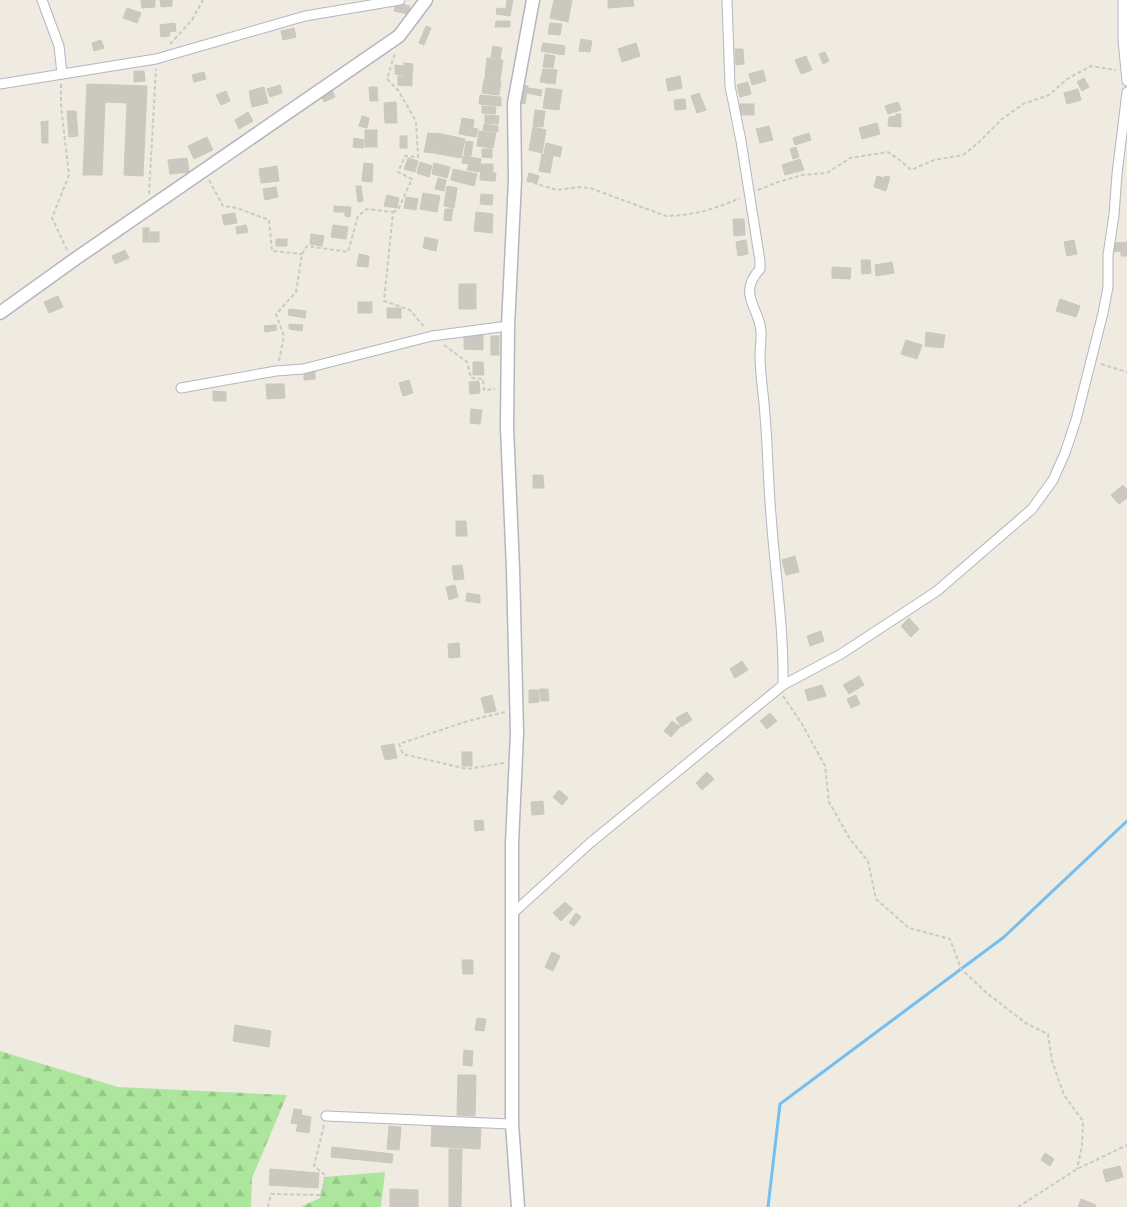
<svg xmlns="http://www.w3.org/2000/svg" width="1127" height="1207" font-family="'Golos Text',sans-serif">
	<style>
		.forest { fill: url(#forest-firs) }
		.lines { fill: none; stroke-linecap: round; stroke-linejoin: round }
		.stream { stroke: #74bef1; stroke-width: 3 }
		.building { fill: #cbc9bf; stroke: #cbc7ba }
		.street-casing { stroke: #b4b5c1; stroke-width: 11 }
		.secondary-casing { stroke: #b4b5c1; stroke-width: 15 }
		.path { stroke: #c9c9c9; stroke-width: 2; stroke-dasharray: 4 2.5; stroke-linecap: butt }
		.street { stroke: #fff; stroke-width: 9 }
		.secondary { stroke: #fff; stroke-width: 12 }
	</style>
	<defs>
		<pattern id="forest-firs" width="22" height="20" patternUnits="userSpaceOnUse" patternTransform="scale(1.25)"><rect width="22" height="20" fill="#ace69d"/><path d="M5 1l3.5 6h-7zM16 11l3.5 6h-7z" fill="#94c688"/></pattern>
	</defs>
	<rect width="100%" height="100%" fill="#efebe1"/>
	<g class="forest">
		<path d="M 0,1051 L 118,1087 L 287,1095 L 252,1178 L 251,1207 L 0,1207 Z"/>
		<path d="M 385,1172 L 381,1207 L 300,1207 L 320,1198 L 324,1177 Z"/>
	</g>
	<g class="lines">
		<path class="stream" d="M 768,1207 L 780,1104 L 1004,937 L 1127,821"/>
	</g>
	<g class="building">
		<path d="M 141,0 L 155,0 L 155,7 L 142,8 Z"/>
		<path d="M 160,0 L 172,0 L 172,6 L 161,7 Z"/>
		<path d="M 507,0 L 513,0 L 510,16 L 496,14 L 497,8 L 506,9 Z"/>
		<path d="M 554,0 L 572,0 L 568,22 L 550,18 Z"/>
		<path d="M 608,0 L 633,0 L 634,6 L 608,8 Z"/>
		<path d="M 396,3 L 410,6 L 408,14 L 394,11 Z"/>
		<path d="M 127,8 L 141,13 L 137,23 L 123,18 Z"/>
		<path d="M 496,21 L 510,21 L 510,27 L 495,27 Z"/>
		<path d="M 175,23 L 176,31 L 169,32 L 170,36 L 161,37 L 160,25 Z"/>
		<path d="M 550,23 L 562,24 L 560,35 L 548,34 Z"/>
		<path d="M 426,26 L 431,28 L 424,45 L 419,43 Z"/>
		<path d="M 294,28 L 296,37 L 283,40 L 281,31 Z"/>
		<path d="M 581,39 L 592,41 L 590,52 L 579,51 Z"/>
		<path d="M 101,40 L 104,48 L 94,51 L 92,43 Z"/>
		<path d="M 543,43 L 565,46 L 564,55 L 541,51 Z"/>
		<path d="M 636,43 L 640,56 L 622,62 L 618,49 Z"/>
		<path d="M 493,46 L 502,48 L 500,59 L 491,57 Z"/>
		<path d="M 735,49 L 743,49 L 744,64 L 736,65 Z"/>
		<path d="M 825,52 L 829,61 L 823,64 L 819,54 Z"/>
		<path d="M 545,54 L 555,56 L 553,68 L 543,67 Z"/>
		<path d="M 806,56 L 812,70 L 801,74 L 795,60 Z"/>
		<path d="M 487,58 L 503,60 L 500,80 L 485,78 Z"/>
		<path d="M 404,63 L 413,64 L 412,76 L 403,75 Z"/>
		<path d="M 395,65 L 403,66 L 402,75 L 395,74 Z"/>
		<path d="M 543,69 L 557,70 L 555,84 L 540,82 Z"/>
		<path d="M 763,70 L 766,81 L 752,85 L 749,74 Z"/>
		<path d="M 134,71 L 144,71 L 145,81 L 134,82 Z"/>
		<path d="M 204,72 L 206,79 L 194,82 L 192,75 Z"/>
		<path d="M 398,76 L 412,76 L 412,86 L 398,85 Z"/>
		<path d="M 680,76 L 682,88 L 668,91 L 666,79 Z"/>
		<path d="M 1084,78 L 1089,87 L 1082,91 L 1077,82 Z"/>
		<path d="M 484,79 L 501,81 L 499,95 L 482,93 Z"/>
		<path d="M 748,82 L 751,94 L 740,97 L 737,85 Z"/>
		<path d="M 87,84 L 147,86 L 143,176 L 124,175 L 127,103 L 105,102 L 102,175 L 83,175 Z"/>
		<path d="M 280,85 L 282,93 L 270,97 L 267,89 Z"/>
		<path d="M 522,85 L 528,86 L 525,104 L 519,103 Z"/>
		<path d="M 264,87 L 268,103 L 252,107 L 249,91 Z"/>
		<path d="M 369,87 L 377,87 L 378,101 L 370,101 Z"/>
		<path d="M 331,88 L 335,97 L 324,102 L 320,93 Z"/>
		<path d="M 528,88 L 542,90 L 541,96 L 527,93 Z"/>
		<path d="M 546,88 L 562,90 L 559,110 L 543,108 Z"/>
		<path d="M 1078,89 L 1081,100 L 1067,104 L 1064,93 Z"/>
		<path d="M 226,91 L 230,101 L 221,105 L 216,95 Z"/>
		<path d="M 699,93 L 706,110 L 697,113 L 691,96 Z"/>
		<path d="M 480,95 L 501,97 L 501,106 L 479,104 Z"/>
		<path d="M 685,99 L 686,109 L 675,110 L 674,100 Z"/>
		<path d="M 396,102 L 397,123 L 385,123 L 384,103 Z"/>
		<path d="M 898,102 L 901,110 L 888,114 L 885,106 Z"/>
		<rect x="740" y="104" width="14" height="11"/>
		<path d="M 482,106 L 496,107 L 495,114 L 482,113 Z"/>
		<path d="M 535,110 L 545,111 L 543,127 L 533,126 Z"/>
		<path d="M 67,111 L 76,111 L 78,136 L 69,137 Z"/>
		<path d="M 248,112 L 253,121 L 239,129 L 235,120 Z"/>
		<path d="M 896,114 L 901,114 L 901,127 L 888,126 L 889,117 L 896,116 Z"/>
		<path d="M 485,115 L 499,116 L 498,124 L 485,123 Z"/>
		<path d="M 362,116 L 369,118 L 367,128 L 359,126 Z"/>
		<path d="M 462,118 L 474,120 L 473,128 L 478,129 L 476,137 L 459,134 Z"/>
		<path d="M 48,121 L 48,143 L 42,143 L 41,122 Z"/>
		<path d="M 877,123 L 880,134 L 862,139 L 859,128 Z"/>
		<path d="M 484,124 L 498,126 L 498,132 L 483,130 Z"/>
		<path d="M 769,126 L 773,140 L 760,143 L 756,129 Z"/>
		<path d="M 533,127 L 546,130 L 542,153 L 529,150 Z"/>
		<rect x="365" y="130" width="12" height="17"/>
		<path d="M 479,131 L 496,133 L 493,148 L 477,146 Z"/>
		<path d="M 428,133 L 436,134 L 432,153 L 424,152 Z"/>
		<path d="M 437,133 L 465,139 L 461,158 L 433,153 Z"/>
		<path d="M 809,133 L 811,140 L 795,145 L 793,138 Z"/>
		<rect x="400" y="136" width="7" height="12"/>
		<path d="M 207,137 L 213,150 L 194,159 L 188,146 Z"/>
		<path d="M 354,138 L 364,140 L 363,148 L 353,147 Z"/>
		<path d="M 466,141 L 473,142 L 471,156 L 464,155 Z"/>
		<path d="M 546,143 L 562,147 L 560,157 L 544,153 Z"/>
		<path d="M 796,147 L 799,157 L 793,159 L 790,149 Z"/>
		<path d="M 482,149 L 492,149 L 492,158 L 482,157 Z"/>
		<path d="M 542,154 L 553,156 L 550,173 L 539,171 Z"/>
		<path d="M 463,156 L 481,159 L 479,172 L 467,170 L 469,164 L 462,163 Z"/>
		<path d="M 187,158 L 189,172 L 170,174 L 168,160 Z"/>
		<path d="M 408,158 L 418,161 L 415,172 L 404,169 Z"/>
		<path d="M 800,159 L 804,170 L 785,175 L 782,165 Z"/>
		<path d="M 420,162 L 432,166 L 429,177 L 417,173 Z"/>
		<path d="M 364,163 L 373,164 L 372,182 L 362,181 Z"/>
		<path d="M 434,163 L 450,167 L 447,178 L 432,174 Z"/>
		<path d="M 481,164 L 493,164 L 493,173 L 496,173 L 495,181 L 480,180 Z"/>
		<path d="M 277,166 L 279,181 L 261,183 L 259,169 Z"/>
		<path d="M 453,169 L 477,174 L 474,186 L 451,180 Z"/>
		<path d="M 529,173 L 539,176 L 537,183 L 527,181 Z"/>
		<path d="M 877,176 L 884,178 L 885,176 L 890,177 L 886,191 L 874,187 Z"/>
		<path d="M 438,178 L 446,180 L 444,191 L 435,189 Z"/>
		<path d="M 356,186 L 361,186 L 363,201 L 358,202 Z"/>
		<path d="M 447,186 L 457,188 L 454,208 L 444,206 Z"/>
		<path d="M 276,187 L 278,197 L 265,200 L 263,189 Z"/>
		<path d="M 423,193 L 440,196 L 437,212 L 420,209 Z"/>
		<path d="M 481,194 L 493,195 L 492,205 L 480,204 Z"/>
		<path d="M 387,195 L 399,198 L 397,208 L 384,206 Z"/>
		<path d="M 406,197 L 418,199 L 416,210 L 404,208 Z"/>
		<path d="M 334,206 L 351,207 L 350,217 L 345,216 L 345,212 L 334,212 Z"/>
		<path d="M 445,209 L 453,209 L 451,221 L 444,220 Z"/>
		<path d="M 476,212 L 493,214 L 492,233 L 474,231 Z"/>
		<path d="M 235,213 L 237,223 L 224,225 L 222,215 Z"/>
		<path d="M 733,219 L 744,219 L 745,235 L 734,236 Z"/>
		<path d="M 246,225 L 248,232 L 237,234 L 236,227 Z"/>
		<path d="M 333,225 L 348,227 L 346,239 L 331,237 Z"/>
		<rect x="143" y="228" width="6" height="14"/>
		<rect x="150" y="232" width="9" height="10"/>
		<path d="M 311,234 L 324,236 L 322,246 L 310,244 Z"/>
		<path d="M 425,237 L 438,240 L 436,251 L 423,248 Z"/>
		<rect x="276" y="239" width="11" height="7"/>
		<path d="M 746,240 L 748,254 L 738,256 L 736,242 Z"/>
		<path d="M 1074,240 L 1077,254 L 1067,256 L 1064,242 Z"/>
		<path d="M 1127,242 L 1127,256 L 1121,256 L 1121,251 L 1112,252 L 1112,243 Z"/>
		<path d="M 125,250 L 129,258 L 115,264 L 112,256 Z"/>
		<path d="M 359,254 L 369,256 L 368,267 L 357,266 Z"/>
		<path d="M 861,260 L 870,260 L 871,273 L 862,274 Z"/>
		<path d="M 892,262 L 894,273 L 876,276 L 875,265 Z"/>
		<path d="M 832,267 L 851,268 L 850,279 L 832,278 Z"/>
		<rect x="459" y="284" width="17" height="25"/>
		<path d="M 58,296 L 63,307 L 49,313 L 44,302 Z"/>
		<path d="M 1060,299 L 1080,306 L 1076,317 L 1056,311 Z"/>
		<rect x="358" y="302" width="14" height="11"/>
		<rect x="387" y="308" width="14" height="10"/>
		<path d="M 289,309 L 306,311 L 305,318 L 288,315 Z"/>
		<path d="M 289,324 L 303,325 L 302,331 L 289,329 Z"/>
		<path d="M 276,325 L 277,330 L 265,332 L 264,326 Z"/>
		<path d="M 926,332 L 945,335 L 943,348 L 925,346 Z"/>
		<path d="M 464,335 L 483,335 L 483,350 L 464,349 Z"/>
		<rect x="491" y="336" width="8" height="19"/>
		<path d="M 906,340 L 922,345 L 917,359 L 901,354 Z"/>
		<path d="M 473,362 L 483,362 L 484,375 L 473,375 Z"/>
		<path d="M 315,370 L 315,379 L 304,380 L 304,371 Z"/>
		<path d="M 409,380 L 413,393 L 403,396 L 399,383 Z"/>
		<path d="M 479,381 L 480,393 L 470,394 L 469,382 Z"/>
		<path d="M 266,384 L 284,384 L 285,398 L 267,399 Z"/>
		<path d="M 213,391 L 226,392 L 226,401 L 213,401 Z"/>
		<path d="M 471,409 L 482,410 L 480,424 L 470,423 Z"/>
		<path d="M 533,475 L 543,475 L 544,488 L 533,488 Z"/>
		<path d="M 1123,485 L 1127,490 L 1127,498 L 1119,504 L 1111,495 Z"/>
		<path d="M 456,521 L 466,521 L 467,536 L 456,536 Z"/>
		<path d="M 795,556 L 799,572 L 786,575 L 782,560 Z"/>
		<path d="M 462,565 L 464,579 L 454,580 L 452,566 Z"/>
		<path d="M 455,585 L 458,597 L 449,600 L 446,587 Z"/>
		<path d="M 467,593 L 480,595 L 480,603 L 466,601 Z"/>
		<path d="M 909,618 L 919,629 L 911,637 L 901,626 Z"/>
		<path d="M 821,631 L 824,641 L 810,646 L 807,636 Z"/>
		<path d="M 459,643 L 460,657 L 449,658 L 448,644 Z"/>
		<path d="M 742,661 L 748,670 L 735,678 L 730,669 Z"/>
		<path d="M 859,676 L 864,685 L 849,694 L 843,685 Z"/>
		<path d="M 822,685 L 826,696 L 808,701 L 805,690 Z"/>
		<path d="M 540,689 L 548,689 L 549,701 L 541,701 Z"/>
		<path d="M 529,690 L 539,690 L 539,702 L 529,703 Z"/>
		<path d="M 492,695 L 496,711 L 485,713 L 481,698 Z"/>
		<path d="M 856,695 L 860,704 L 851,708 L 847,699 Z"/>
		<path d="M 687,712 L 692,720 L 681,727 L 676,718 Z"/>
		<path d="M 770,713 L 777,721 L 767,729 L 760,721 Z"/>
		<path d="M 672,721 L 680,727 L 671,737 L 664,731 Z"/>
		<path d="M 394,744 L 397,758 L 385,760 L 381,746 Z"/>
		<rect x="462" y="752" width="10" height="14"/>
		<path d="M 707,772 L 714,779 L 702,790 L 696,783 Z"/>
		<path d="M 559,790 L 568,798 L 562,805 L 553,797 Z"/>
		<path d="M 543,801 L 544,814 L 532,815 L 531,802 Z"/>
		<path d="M 483,820 L 484,830 L 475,831 L 474,821 Z"/>
		<path d="M 565,902 L 573,909 L 561,921 L 553,913 Z"/>
		<path d="M 576,913 L 581,917 L 574,926 L 569,923 Z"/>
		<path d="M 552,952 L 560,956 L 553,971 L 545,967 Z"/>
		<path d="M 462,960 L 473,960 L 473,974 L 463,974 Z"/>
		<path d="M 477,1018 L 486,1019 L 484,1031 L 475,1030 Z"/>
		<path d="M 235,1025 L 271,1031 L 269,1047 L 233,1041 Z"/>
		<path d="M 464,1050 L 473,1051 L 472,1066 L 463,1065 Z"/>
		<path d="M 458,1075 L 476,1075 L 475,1116 L 457,1115 Z"/>
		<path d="M 294,1109 L 302,1110 L 301,1115 L 311,1117 L 309,1133 L 296,1131 L 298,1124 L 291,1123 Z"/>
		<path d="M 432,1123 L 481,1125 L 480,1149 L 431,1146 Z"/>
		<path d="M 389,1126 L 401,1127 L 399,1150 L 387,1149 Z"/>
		<path d="M 332,1147 L 393,1154 L 392,1163 L 331,1157 Z"/>
		<path d="M 449,1149 L 462,1149 L 461,1207 L 449,1207 Z"/>
		<path d="M 1045,1153 L 1054,1159 L 1050,1166 L 1041,1160 Z"/>
		<path d="M 1120,1166 L 1123,1177 L 1106,1182 L 1103,1170 Z"/>
		<path d="M 270,1169 L 319,1173 L 318,1188 L 269,1185 Z"/>
		<path d="M 390,1189 L 418,1190 L 418,1207 L 390,1207 Z"/>
		<path d="M 1081,1199 L 1096,1205 L 1095,1207 L 1078,1207 Z"/>
	</g>
	<g class="lines">
		<g class="street-casing">
			<g id="street">
				<path d="M 42,0 L 59,46 L 62,74"/>
				<path d="M 727,0 L 730,86 L 741,141 L 760,261 L 760,269 C 735,296 763,310 761,336 C 761,343 760,349 760,355 C 760,376 764,396 765,416 C 768,449 768,482 771,515 C 775,572 784,628 783,685"/>
				<path d="M 1123,0 L 1123,40 L 1127,81"/>
				<path d="M 0,84 L 156,59 L 305,16 L 400,0"/>
				<path d="M 181,388 L 276,371 L 303,369 L 432,336 L 508,326"/>
				<path d="M 512,914 L 590,843 L 783,685 L 841,654 L 937,591 L 1032,509 L 1053,480 L 1065,453 L 1076,420 L 1103,313 L 1108,287 L 1108,255 L 1114,215 L 1117,174 L 1127,92"/>
				<path d="M 326,1116 L 512,1124"/>
			</g>
		</g>
		<g class="secondary-casing">
			<g id="secondary">
				<path d="M 0,313 L 78,257 L 399,36 L 426,0"/>
				<path d="M 518,1207 L 512,1124 L 512,844 L 517,733 L 513,569 L 507,427 L 508,326 L 515,180 L 514,103 L 533,0"/>
			</g>
		</g>
		<g class="path">
			<path d="M 170,44 L 192,20 L 203,0"/>
			<path d="M 61,84 L 61,106 L 69,175 L 52,218 L 67,250"/>
			<path d="M 209,180 L 223,206 L 237,208 L 269,220 L 272,251 L 302,254"/>
			<path d="M 527,181 L 557,190 L 579,187 L 590,188 L 666,216 L 683,215 L 701,212 L 726,204 L 740,198"/>
			<path d="M 758,190 L 778,182 L 802,175 L 827,173 L 850,158 L 888,152 L 901,161 L 911,170 L 934,160 L 963,155 L 978,143 L 1002,119 L 1023,104 L 1049,95 L 1067,79 L 1091,66 L 1116,70"/>
			<path d="M 149,194 L 156,69"/>
			<path d="M 393,212 L 398,210 L 412,179 L 398,172 L 405,156 L 418,157 L 416,121 L 398,90 L 387,79 L 395,53"/>
			<path d="M 444,345 L 467,362 L 471,378 L 483,379 L 484,390 L 495,389"/>
			<path d="M 279,361 L 284,336 L 276,314 L 296,292 L 302,254 L 307,246 L 348,252 L 358,216 L 367,209 L 393,212 L 384,301 L 410,310 L 425,328"/>
			<path d="M 1101,364 L 1127,372"/>
			<path d="M 783,696 L 802,724 L 825,766 L 829,802 L 850,839 L 868,861 L 876,899 L 909,928 L 950,939 L 961,969 L 988,994 L 1027,1024 L 1048,1034 L 1052,1061 L 1064,1095 L 1083,1121 L 1082,1146 L 1077,1169"/>
			<path d="M 504,763 L 467,769 L 403,754 L 399,744 L 468,721 L 505,712"/>
			<path d="M 268,1207 L 271,1194 L 321,1195 L 326,1176 L 314,1166 L 324,1125"/>
			<path d="M 1018,1207 L 1077,1169 L 1127,1145"/>
		</g>
		<use href="#street" class="street"/>
		<use href="#secondary" class="secondary"/>
	</g>
</svg>
